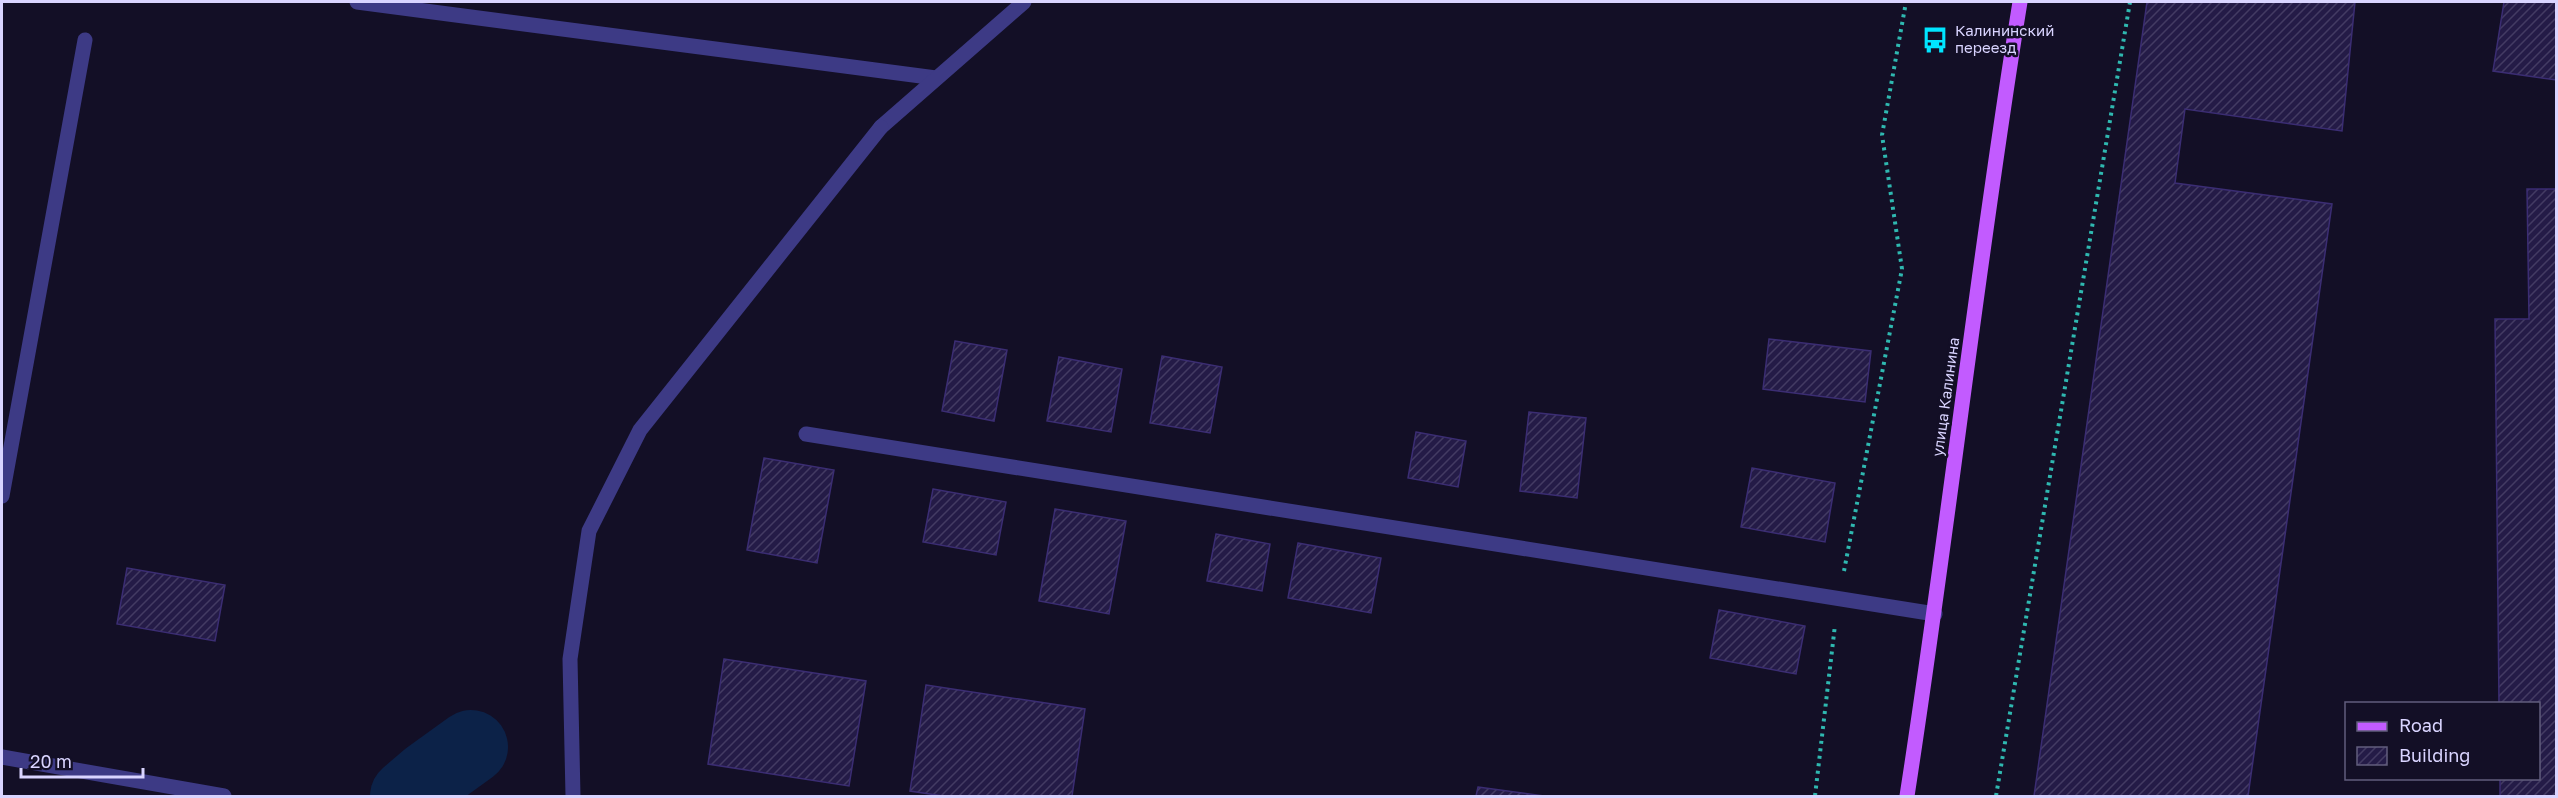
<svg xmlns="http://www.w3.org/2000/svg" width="2558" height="798" font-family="'Golos Text',sans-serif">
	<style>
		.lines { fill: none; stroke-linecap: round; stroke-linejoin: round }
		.river { stroke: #0c2248; stroke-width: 74 }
		.building { fill: url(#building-hatch); stroke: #3b2d73; stroke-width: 1.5 }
		.path { stroke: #2fb8b0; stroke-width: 4; stroke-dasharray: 3 4.5; stroke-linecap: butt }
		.service { stroke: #3d3a85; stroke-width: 15 }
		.minor { stroke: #3d3a85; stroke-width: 15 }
		.tertiary { stroke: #3d3a85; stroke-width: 15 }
		.primary { stroke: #c25bff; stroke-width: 15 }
		.labels { text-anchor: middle; stroke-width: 5; stroke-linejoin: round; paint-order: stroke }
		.poi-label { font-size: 15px; fill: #d9d4ff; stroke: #130f26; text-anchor: start }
		.street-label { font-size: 15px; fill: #d9d4ff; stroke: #130f26 }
	</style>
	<defs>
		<pattern id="building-hatch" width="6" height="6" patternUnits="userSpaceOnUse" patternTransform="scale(1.5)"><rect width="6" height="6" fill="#241b47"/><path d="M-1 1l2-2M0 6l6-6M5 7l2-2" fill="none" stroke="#433b63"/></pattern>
	</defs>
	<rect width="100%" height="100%" fill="#130f26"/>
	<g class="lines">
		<path class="river" d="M 407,796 L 428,778 L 471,747"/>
	</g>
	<g class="building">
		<path d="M 2147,2 L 2355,2 L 2342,131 L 2185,109 L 2175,183 L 2332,204 L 2248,796 L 2034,796 Z"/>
		<path d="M 2504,2 L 2556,2 L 2556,80 L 2493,71 Z"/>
		<path d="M 2527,189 L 2556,189 L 2556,796 L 2500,796 L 2500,778 L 2538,778 L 2538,704 L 2499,704 L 2495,319 L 2529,319 Z"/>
		<path d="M 1769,339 L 1871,351 L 1865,402 L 1763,389 Z"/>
		<path d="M 955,341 L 1007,350 L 994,421 L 942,411 Z"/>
		<path d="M 1162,356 L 1222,367 L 1210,433 L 1150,423 Z"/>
		<path d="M 1059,357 L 1122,369 L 1111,432 L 1047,421 Z"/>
		<path d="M 1529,412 L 1586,418 L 1577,498 L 1520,491 Z"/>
		<path d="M 1416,432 L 1466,441 L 1458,487 L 1408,478 Z"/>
		<path d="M 764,458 L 834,470 L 817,563 L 747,550 Z"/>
		<path d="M 1752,468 L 1835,483 L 1825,542 L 1741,527 Z"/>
		<path d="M 933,489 L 1006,502 L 996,555 L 923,542 Z"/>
		<path d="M 1055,509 L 1126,521 L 1109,614 L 1039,601 Z"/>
		<path d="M 1216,534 L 1270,544 L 1262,591 L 1207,581 Z"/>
		<path d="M 1298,543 L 1381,558 L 1371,613 L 1288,598 Z"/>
		<path d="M 127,568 L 225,585 L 215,641 L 117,624 Z"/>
		<path d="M 1719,610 L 1805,626 L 1796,674 L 1710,658 Z"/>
		<path d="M 724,659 L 866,681 L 849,786 L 708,764 Z"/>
		<path d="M 926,685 L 1085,709 L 1072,796 L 943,796 L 910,791 Z"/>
		<path d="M 1478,787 L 1544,796 L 1476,796 Z"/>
	</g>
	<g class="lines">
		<g class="path">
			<path d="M 1844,571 L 1902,269 L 1882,135 L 1906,2"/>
			<path d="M 1815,796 L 1835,625"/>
			<path d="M 1996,796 L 2130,2"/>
		</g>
		<g class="service">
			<path d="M 357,2 L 936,78"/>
			<path d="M 881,127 L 1024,2"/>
			<path d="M 2,496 L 85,40"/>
		</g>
		<g class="minor">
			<path d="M 806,434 L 1935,614"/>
			<path d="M 573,796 L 570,659 L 589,531 L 640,430 L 881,127"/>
		</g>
		<path class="tertiary" d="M 2,757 L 224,796"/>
		<path class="primary" d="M 1907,796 C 1948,532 1977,266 2020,2"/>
	</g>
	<defs>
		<g id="bus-bare" transform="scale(2.07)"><path d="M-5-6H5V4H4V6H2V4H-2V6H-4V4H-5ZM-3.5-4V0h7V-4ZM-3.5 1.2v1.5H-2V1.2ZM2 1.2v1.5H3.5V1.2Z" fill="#00e5ff" stroke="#130f26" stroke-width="2.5" paint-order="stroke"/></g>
	</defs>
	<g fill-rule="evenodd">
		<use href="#bus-bare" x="1935" y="40"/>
	</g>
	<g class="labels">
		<g class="poi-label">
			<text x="1955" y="36">Калининский<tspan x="1955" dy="17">переезд</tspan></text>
		</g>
		<g class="street-label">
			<text transform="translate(1946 397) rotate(-82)" y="5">улица Калинина</text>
		</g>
	</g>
	<rect width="2558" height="798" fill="none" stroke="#d9d4ff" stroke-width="6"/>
	<rect x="2345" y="702" width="195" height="78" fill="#130f26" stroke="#625e7d" stroke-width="1.5"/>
	<rect x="2357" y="722" width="30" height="9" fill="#c25bff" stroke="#625e7d" stroke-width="1.5"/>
	<text x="2399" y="732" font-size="18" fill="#d9d4ff">Road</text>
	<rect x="2357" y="747" width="30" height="18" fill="url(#building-hatch)" stroke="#625e7d" stroke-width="1.5"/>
	<text x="2399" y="762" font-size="18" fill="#d9d4ff">Building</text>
	<path d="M21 768v9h122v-9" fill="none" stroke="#d9d4ff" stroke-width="3"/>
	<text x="30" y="768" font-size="18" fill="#d9d4ff" stroke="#130f26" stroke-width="4.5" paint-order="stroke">20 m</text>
</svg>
